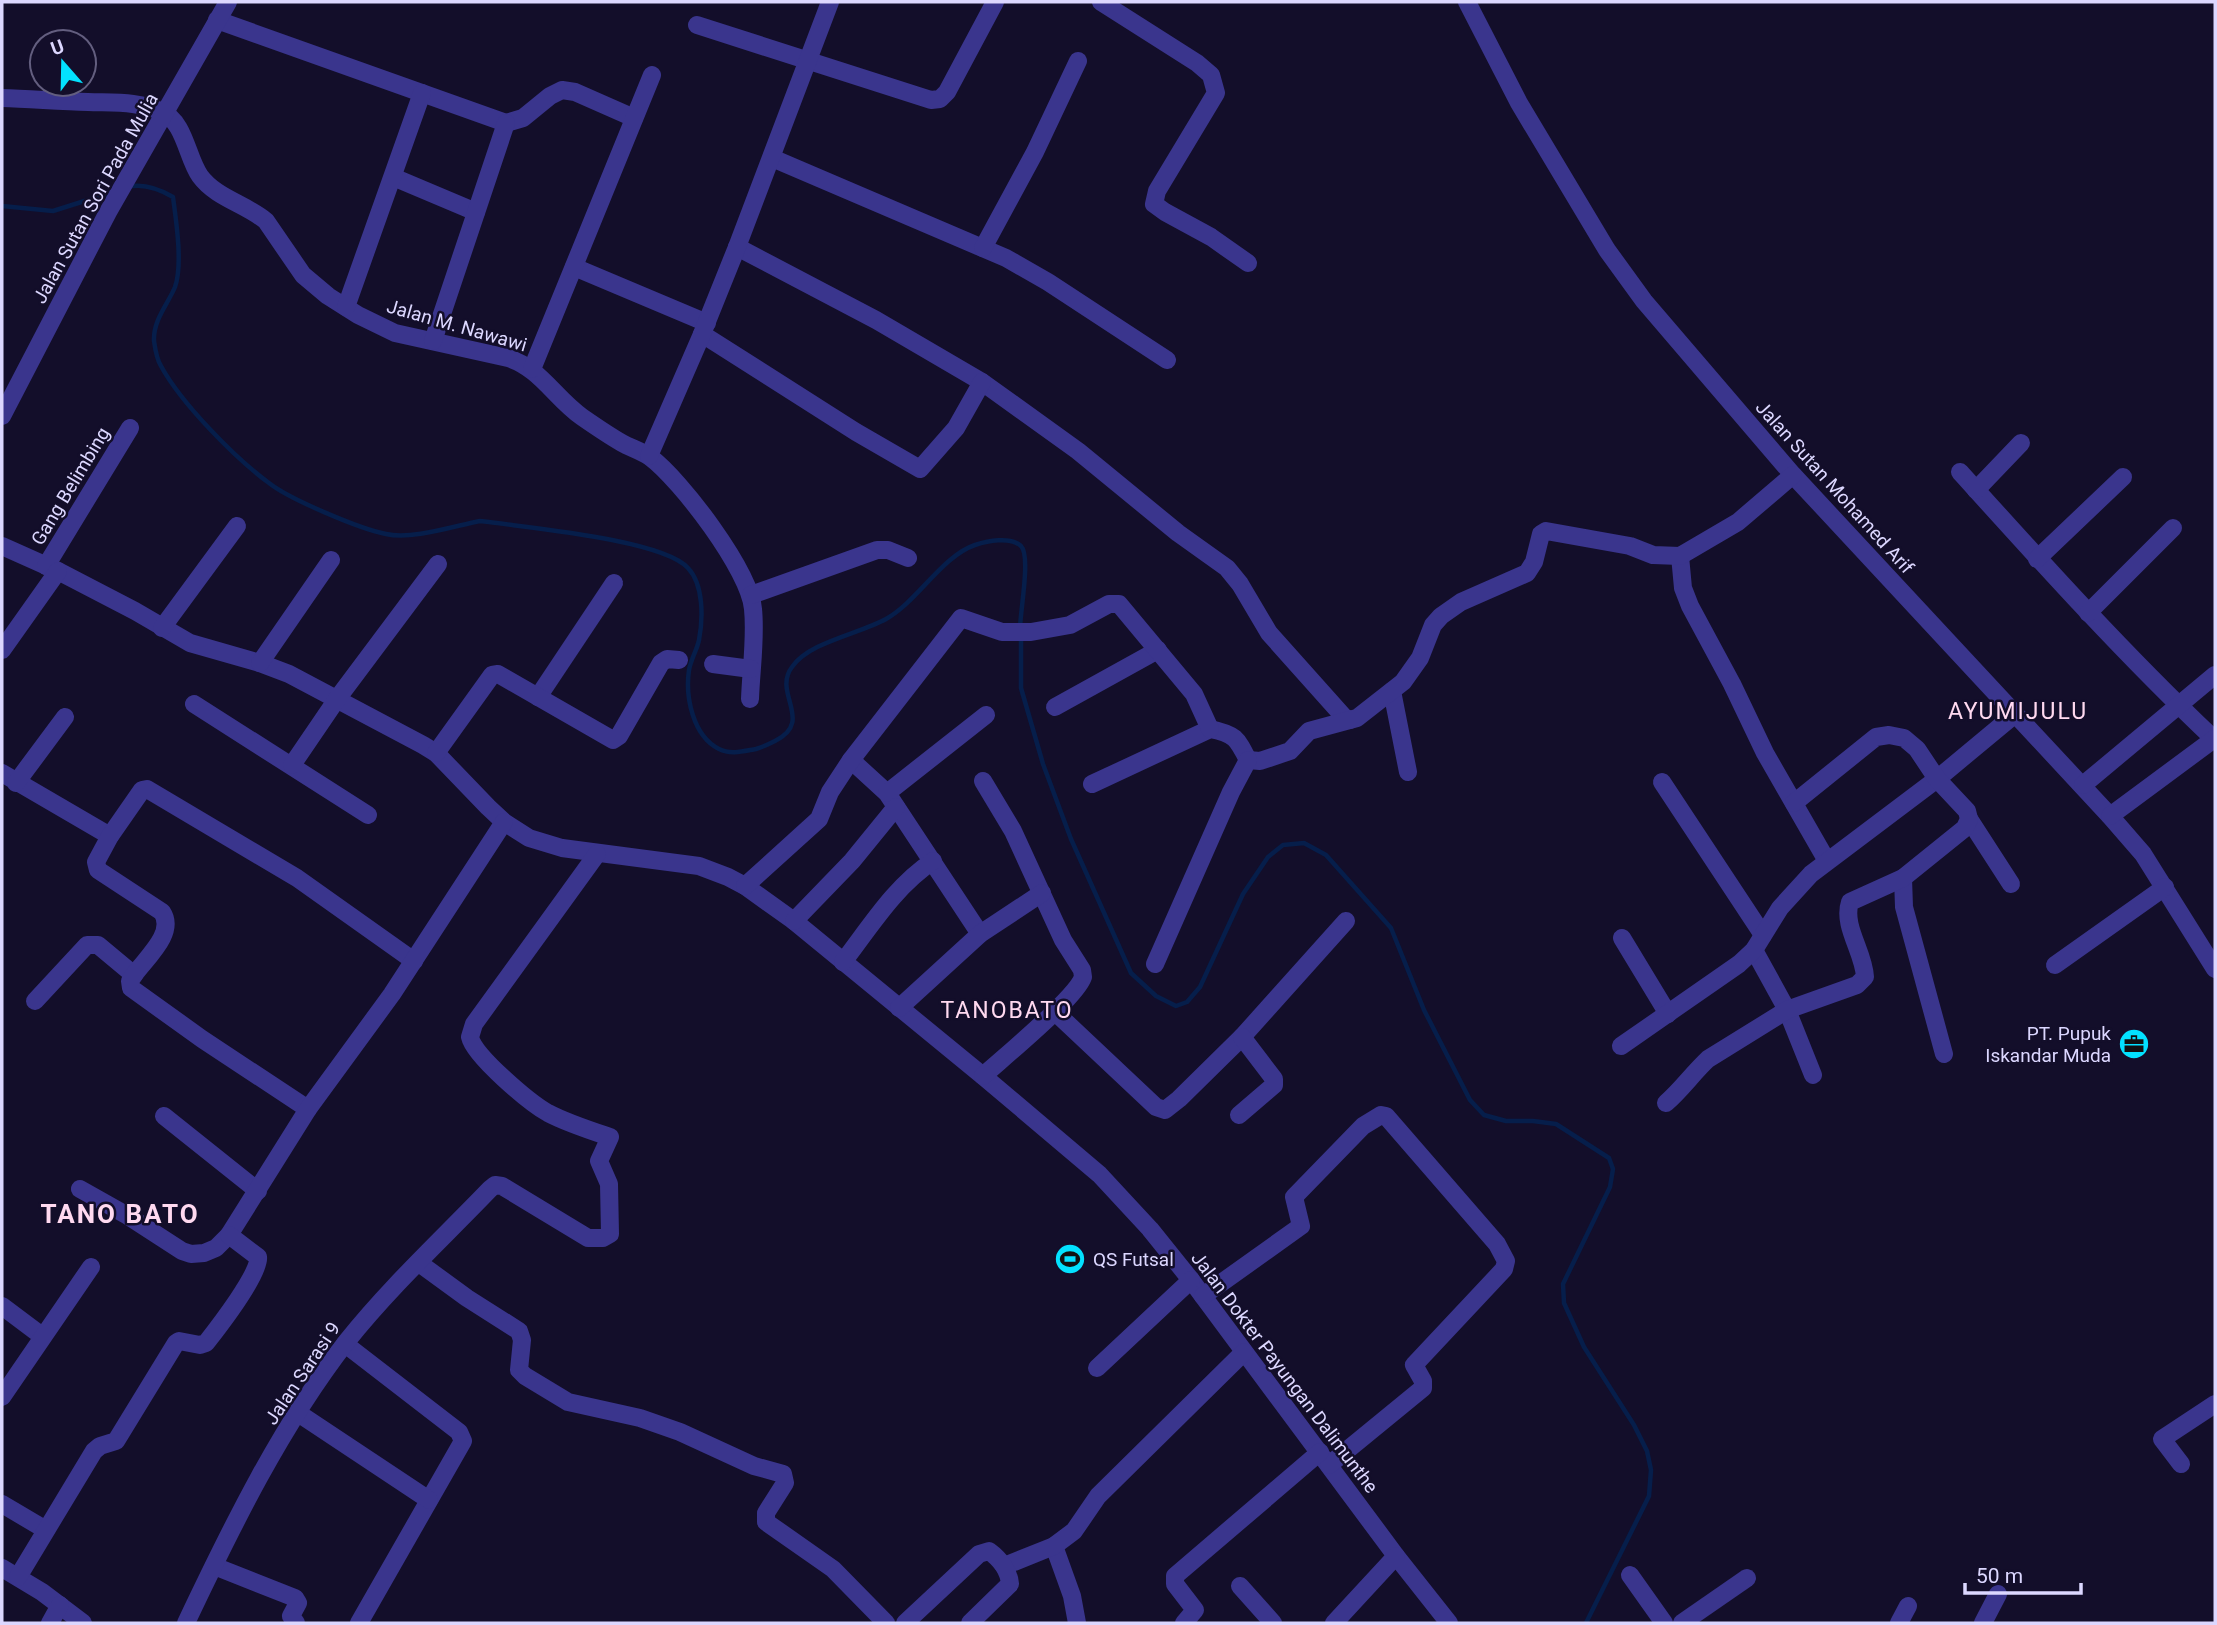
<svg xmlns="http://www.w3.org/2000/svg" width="2217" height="1625" font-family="Roboto,sans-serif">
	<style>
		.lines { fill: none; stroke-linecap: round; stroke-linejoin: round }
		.stream { stroke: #061e4b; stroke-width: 4.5 }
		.minor { stroke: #3a358d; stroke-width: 18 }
		.labels { text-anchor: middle; stroke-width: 5; stroke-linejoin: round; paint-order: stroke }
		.street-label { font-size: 19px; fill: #dcd7ff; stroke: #130e2a }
		.poi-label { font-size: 19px; fill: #dcd7ff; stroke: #130e2a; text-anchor: end }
		.quarter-label { font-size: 23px; letter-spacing: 2px; fill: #ffd9f0; stroke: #130e2a }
		.district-label { font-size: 26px; font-weight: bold; letter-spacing: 2px; fill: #ffd9f0; stroke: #130e2a }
	</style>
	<rect width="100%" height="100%" fill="#130e2a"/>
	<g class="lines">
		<g class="stream">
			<path d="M 128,187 C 144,183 159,189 173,197 C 176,220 183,264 175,287 C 168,304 153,320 154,341 C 155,348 157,360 161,366 C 181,403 235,458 269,483 C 289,499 360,529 386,534 C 412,540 454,526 480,521 L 489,522 C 531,528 663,540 688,568 C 704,585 703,619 699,640 C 697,650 691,659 689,670 C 685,697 693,736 719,749 C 731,755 744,751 756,749 C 763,747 769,744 775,741 C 815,721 772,693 792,667 C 809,642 859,634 886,619 C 917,602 942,556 975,545 C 987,541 1010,536 1021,546 C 1031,556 1020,612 1020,629"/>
			<path d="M 2,206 L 53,211 L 113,192"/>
			<path d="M 1021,637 L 1021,688 L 1043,764 L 1071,839 L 1131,973 L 1156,996 L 1176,1006 L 1187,1002 L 1200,987 L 1243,894 L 1268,857 L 1283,845 L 1304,843 L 1326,855 L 1391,928 L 1424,1010 L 1470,1100 L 1484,1115 L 1506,1121 L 1533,1121 L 1556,1124 L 1609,1158 L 1613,1169 L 1610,1187 L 1563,1284 L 1564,1303 L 1584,1347 L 1634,1425 L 1647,1451 L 1651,1470 L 1649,1496 L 1586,1623"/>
		</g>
		<g class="minor">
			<path d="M 1101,2 L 1197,63 L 1211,75 L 1216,93 L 1157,191 L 1154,204 L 1165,212 L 1211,237 L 1248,263"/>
			<path d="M 1467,2 L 1519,103 L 1607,250 L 1644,301 L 1793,475 L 2110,816 L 2143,854 L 2215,969"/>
			<path d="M 217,20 L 506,123 L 523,118 L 550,96 L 562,90 L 575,92 L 634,118"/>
			<path d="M 697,25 L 931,100 L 940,99 L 947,92 L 995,2"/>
			<path d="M 2,98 C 30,99 59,101 88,102 C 112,103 140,101 162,112 C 185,122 187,158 200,176 C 216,198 246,204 266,221 L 303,275 L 328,296 L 358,315 L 395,333 L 508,358 C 540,368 555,398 582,417 C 595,426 608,435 622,443 C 631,448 641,451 650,457 C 681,480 750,571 753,609 C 756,638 751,670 750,699"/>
			<path d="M 772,158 L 1006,258 L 1048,282 L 1167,360"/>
			<path d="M 393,177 L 476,212"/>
			<path d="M 737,247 L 876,320 L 982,382 L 1078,451 L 1178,533 L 1227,568 L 1240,584 L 1269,633 L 1344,717 L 1350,720"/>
			<path d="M 983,248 L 1035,152 L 1078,61"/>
			<path d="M 574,267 L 707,323"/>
			<path d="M 346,307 L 422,93"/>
			<path d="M 702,334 L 856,432 L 920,469 L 956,428 L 982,382"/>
			<path d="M 433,341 L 506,123"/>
			<path d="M 532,369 L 652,75"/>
			<path d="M 2,416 L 108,212 L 228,2"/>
			<path d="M 649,456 L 702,334 L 737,247 L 830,2"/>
			<path d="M 1960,472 C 2043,564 2125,655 2215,740"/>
			<path d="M 1976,490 L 2021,443"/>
			<path d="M 2,546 L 58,571 L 135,611 L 190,643 L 260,663 L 289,674 L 423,745 L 436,753 L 488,807 L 504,822 L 529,838 L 562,848 L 699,866 L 728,877 L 745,886 L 794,921 L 983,1076 L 1099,1174 L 1150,1229 L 1191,1280 L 1396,1556 L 1449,1623"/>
			<path d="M 1680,556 L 1683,588 L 1690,606 L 1732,684 L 1765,753 L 1827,861"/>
			<path d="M 2037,559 L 2123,477"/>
			<path d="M 46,566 L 130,428"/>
			<path d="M 751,595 L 877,550 L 888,550 L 908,558"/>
			<path d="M 2088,613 L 2173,528"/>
			<path d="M 162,628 L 237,526"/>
			<path d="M 2,650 L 58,571"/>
			<path d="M 260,663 L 331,560"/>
			<path d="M 713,664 L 751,669"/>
			<path d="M 1392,691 L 1408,772"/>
			<path d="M 538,697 L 614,583"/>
			<path d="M 194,704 L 368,815"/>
			<path d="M 1055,707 L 1158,650"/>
			<path d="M 436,753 L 492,675 L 498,674 L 505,678 L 613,740 L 619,736 L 661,663 L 667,659 L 679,660"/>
			<path d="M 851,760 L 887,793 L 980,934"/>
			<path d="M 1248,760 L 1260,761 L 1290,751 L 1309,731 L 1357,718 L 1403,682 L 1420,658 L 1433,625 L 1441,616 L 1461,602 L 1527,573 L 1534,562 L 1541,534 L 1546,531 L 1630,546 L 1653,555 L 1680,556 L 1738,522 L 1793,475"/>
			<path d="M 292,765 L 337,699 L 438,564"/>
			<path d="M 2,773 L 110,836"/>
			<path d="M 983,781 L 1013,831 L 1063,940 L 1082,970 L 1083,977 C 1076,998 1004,1057 983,1076"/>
			<path d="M 1662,782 L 1763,935"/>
			<path d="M 16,783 L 65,717"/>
			<path d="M 1092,784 L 1210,729 C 1235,734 1237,738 1248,760"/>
			<path d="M 2083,785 L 2215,675"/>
			<path d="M 887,793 L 986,715"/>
			<path d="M 2110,816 L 2214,739"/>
			<path d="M 1969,819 L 2011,884"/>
			<path d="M 1903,878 L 1904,907 L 1944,1054"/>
			<path d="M 745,886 L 819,819 L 830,792 L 851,760 L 961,618 L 1002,632 L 1031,632 L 1070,625 L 1109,604 L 1119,604 L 1194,694 L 1210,729"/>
			<path d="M 794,921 L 852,861 L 896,807"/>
			<path d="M 1622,938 L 1668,1014"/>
			<path d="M 1754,950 L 1787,1010 L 1813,1075"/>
			<path d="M 843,962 C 870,927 895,886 933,861"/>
			<path d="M 1155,964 L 1231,792 L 1248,760"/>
			<path d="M 2055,965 L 2165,887"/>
			<path d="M 35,1001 L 87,945 L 98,945 L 134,975"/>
			<path d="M 899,1008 L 980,934 L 1042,893"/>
			<path d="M 1054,1011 L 1156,1107 L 1165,1110 L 1179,1099 L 1242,1037 L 1346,921"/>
			<path d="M 1621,1046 L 1739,964 L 1754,950 L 1780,908 L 1811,874 L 1937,779 L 2014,715"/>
			<path d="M 1666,1103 C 1682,1089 1693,1073 1708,1059 L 1787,1010 L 1857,985 L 1865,977 C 1864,952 1842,926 1850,902 L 1903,878 L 1965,828 L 1969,819 L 1967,811 L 1937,779 L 1917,749 L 1904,738 L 1889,735 L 1876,737 L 1794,803"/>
			<path d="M 308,1109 L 202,1039 L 131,988 L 130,981 L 134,975 C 146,958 176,933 162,912 L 98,870 L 96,862 L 110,836 L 142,790 L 147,789 L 297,878 L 414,961"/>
			<path d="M 1239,1115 L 1274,1085 L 1274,1079 L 1242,1037"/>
			<path d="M 164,1116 L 258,1191"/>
			<path d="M 80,1189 L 128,1216 L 182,1251 L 191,1254 L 204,1253 L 216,1248 L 229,1235 L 308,1109 L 392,994 L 504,822"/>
			<path d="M 419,1263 L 467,1298 L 519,1331 L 522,1340 L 519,1370 L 525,1376 L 568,1402 L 640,1418 L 680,1432 L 754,1466 L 783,1474 L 785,1483 L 766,1513 L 766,1522 L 833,1569 L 886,1623"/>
			<path d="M 1203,1296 L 1301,1226 L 1294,1197 L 1363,1126 L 1381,1115 L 1386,1116 L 1497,1244 L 1506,1261 L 1504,1269 L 1414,1365 L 1423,1381 L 1423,1388 L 1329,1465"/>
			<path d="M 2,1306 L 42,1336"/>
			<path d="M 345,1344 L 459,1432 L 463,1441 L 359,1623"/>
			<path d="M 1097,1368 L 1191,1280"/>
			<path d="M 2,1397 L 91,1267"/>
			<path d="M 298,1413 L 429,1500"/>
			<path d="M 2181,1464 L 2162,1439 L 2215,1404"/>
			<path d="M 2,1504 L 46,1530"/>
			<path d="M 1054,1546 L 1072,1596 L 1077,1623"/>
			<path d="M 214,1566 L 295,1598 L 298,1603 L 291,1616 L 296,1623"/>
			<path d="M 1004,1566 L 1054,1546 L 1074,1531 L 1098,1496 L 1244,1352"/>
			<path d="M 2,1568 L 42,1592 L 83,1623"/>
			<path d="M 1630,1575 L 1664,1623"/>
			<path d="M 18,1577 L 94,1451 L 100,1446 L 116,1441 L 176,1343 L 179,1341 L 200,1345 L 206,1343 C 217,1329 262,1271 258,1257 L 229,1235"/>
			<path d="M 1240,1586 L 1273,1623"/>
			<path d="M 50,1623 L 60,1605"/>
			<path d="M 186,1623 C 232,1526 281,1426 347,1341 C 390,1287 442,1239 490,1189 L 495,1185 L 502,1186 L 588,1238 L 603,1238 L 610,1234 L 609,1184 L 599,1161 L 610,1137 C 589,1130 567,1123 548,1113 C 530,1103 474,1056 470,1037 L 474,1024 L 597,854"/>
			<path d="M 905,1623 L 979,1554 L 989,1551 C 1000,1559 1009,1571 1010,1584 L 970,1623"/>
			<path d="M 1184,1623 L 1195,1610 L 1175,1584 L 1175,1576 L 1320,1452"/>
			<path d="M 1334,1623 L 1396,1556"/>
			<path d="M 1682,1623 L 1747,1578"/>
			<path d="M 1899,1623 L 1908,1606"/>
			<path d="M 1983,1623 L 1998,1594"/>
		</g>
	</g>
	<defs>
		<g id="office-disc" transform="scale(1.575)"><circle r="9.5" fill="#03e1ff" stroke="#130e2a"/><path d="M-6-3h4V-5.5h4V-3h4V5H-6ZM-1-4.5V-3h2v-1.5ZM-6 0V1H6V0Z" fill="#111"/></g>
		<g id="stadium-disc" transform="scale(1.575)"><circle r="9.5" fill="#03e1ff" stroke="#130e2a"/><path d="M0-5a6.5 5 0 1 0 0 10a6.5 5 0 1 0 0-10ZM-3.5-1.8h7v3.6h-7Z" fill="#111"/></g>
	</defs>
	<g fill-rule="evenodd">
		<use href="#office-disc" x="2134" y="1044"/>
		<use href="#stadium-disc" x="1070" y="1259"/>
	</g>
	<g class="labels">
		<g class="street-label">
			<text transform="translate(95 198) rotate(-61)" y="7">Jalan Sutan Sori Pada Mulia</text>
			<text transform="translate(457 325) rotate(16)" y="7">Jalan M. Nawawi</text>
			<text transform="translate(70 486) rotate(-59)" y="7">Gang Belimbing</text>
			<text transform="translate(1835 487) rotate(48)" y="7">Jalan Sutan Mohamed Arif</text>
			<text transform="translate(1285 1372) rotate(53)" y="7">Jalan Dokter Payungan Dalimunthe</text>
			<text transform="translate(302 1373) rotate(-56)" y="7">Jalan Sarasi 9</text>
		</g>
		<g class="poi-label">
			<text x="2111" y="1040">PT. Pupuk<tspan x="2111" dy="22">Iskandar Muda</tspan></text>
			<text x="1093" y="1266" text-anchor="start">QS Futsal</text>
		</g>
		<g class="quarter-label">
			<text x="2018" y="719">AYUMIJULU</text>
			<text x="1007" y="1018">TANOBATO</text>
		</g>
		<g class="district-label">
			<text x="120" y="1223">TANO BATO</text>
		</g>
	</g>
	<rect width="2217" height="1625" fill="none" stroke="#dcd7ff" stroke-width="7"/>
	<g transform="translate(63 63) rotate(340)"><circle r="33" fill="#130e2a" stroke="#635e7f" stroke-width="2"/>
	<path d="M0-5L12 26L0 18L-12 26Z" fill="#03e1ff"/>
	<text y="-10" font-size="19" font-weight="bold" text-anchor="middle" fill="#dcd7ff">U</text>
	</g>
	<path d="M1965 1583v10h116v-10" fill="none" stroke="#dcd7ff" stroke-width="3.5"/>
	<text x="1976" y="1583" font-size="21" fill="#dcd7ff" stroke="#130e2a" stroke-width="5" paint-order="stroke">50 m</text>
</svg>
